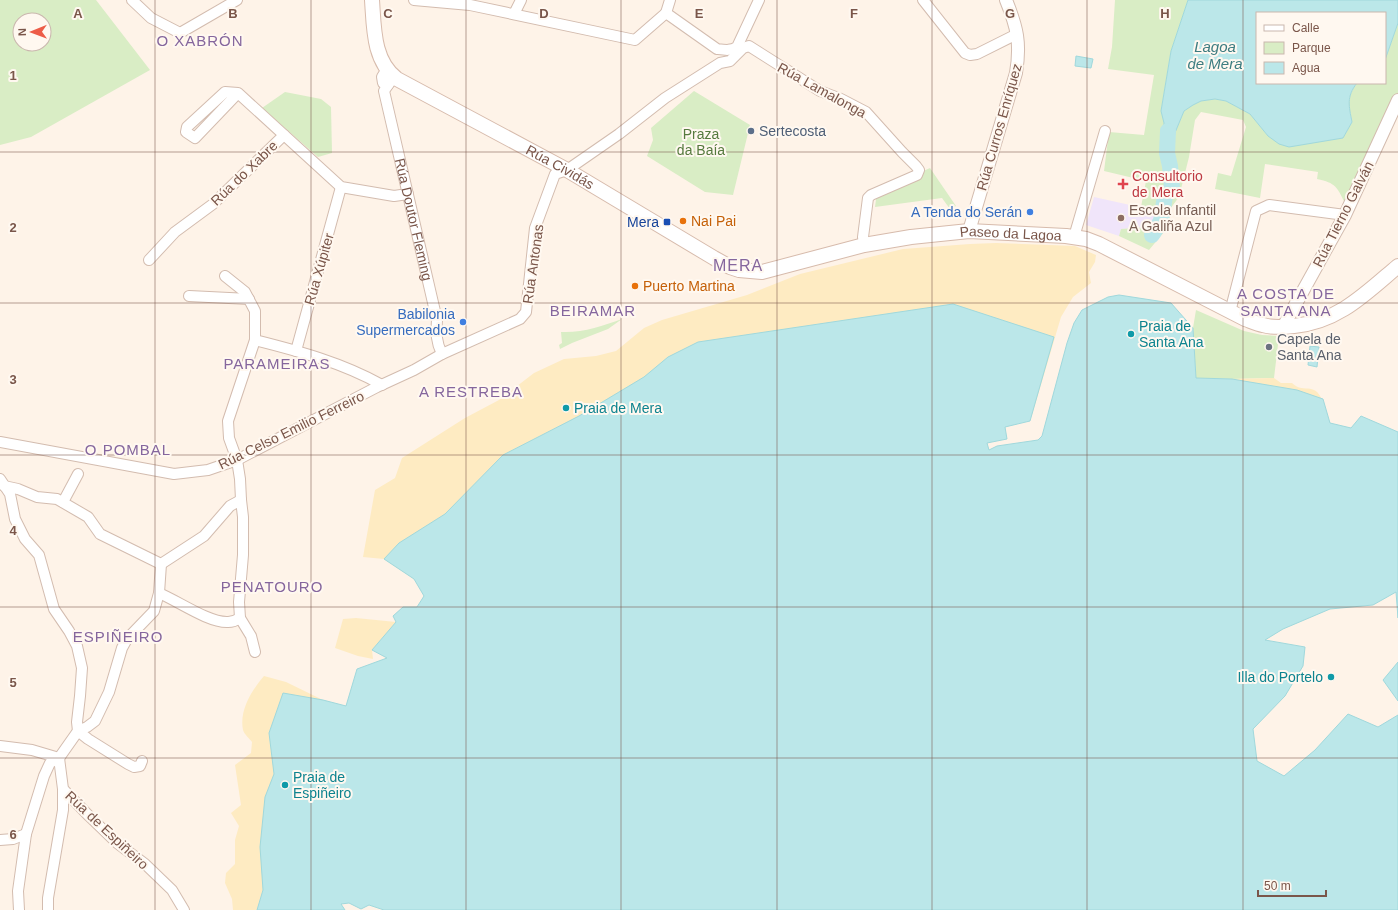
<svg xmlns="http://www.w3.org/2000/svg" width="1398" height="910" font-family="Helvetica,sans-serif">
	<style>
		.education { fill: #f0e5fa }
		.green { fill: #d9edc5; fill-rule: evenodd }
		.sand { fill: #feebc2 }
		.water { fill: #bbe7e9; stroke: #a0d8dc }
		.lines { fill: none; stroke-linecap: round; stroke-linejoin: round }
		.river { stroke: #bbe7e9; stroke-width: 16 }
		.minor-casing { stroke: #d3bcaf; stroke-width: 12 }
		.tertiary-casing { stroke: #d3bcaf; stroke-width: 14 }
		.secondary-casing { stroke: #d7bbac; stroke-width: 16 }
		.minor { stroke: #fff; stroke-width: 10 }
		.tertiary { stroke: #fff; stroke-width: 12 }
		.secondary { stroke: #fff; stroke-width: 14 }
		.grid { fill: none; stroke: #7a564a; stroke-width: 1; stroke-opacity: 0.55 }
		.service-dot { fill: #5c6f8a; stroke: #fff8f0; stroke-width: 1.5 }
		.health-dot { fill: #e0444e; stroke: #fff8f0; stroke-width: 1.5 }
		.shop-dot { fill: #3f7fe0; stroke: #fff8f0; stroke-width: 1.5 }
		.education-dot { fill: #8d6e63; stroke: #fff8f0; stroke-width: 1.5 }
		.food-dot { fill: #e8710a; stroke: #fff8f0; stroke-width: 1.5 }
		.transit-dot { fill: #1a4fb4; stroke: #fff8f0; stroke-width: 1.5 }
		.culture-dot { fill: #0f9aa8; stroke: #fff8f0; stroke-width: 1.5 }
		.worship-dot { fill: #6b7280; stroke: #fff8f0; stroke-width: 1.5 }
		.labels { text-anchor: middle; stroke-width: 4; stroke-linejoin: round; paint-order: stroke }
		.street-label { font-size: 14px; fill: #7a564a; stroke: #fff8f0 }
		.service-label { font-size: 14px; fill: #4e5e75; stroke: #fff8f0; text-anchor: start }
		.park-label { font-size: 14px; fill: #567a3e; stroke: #fff8f0 }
		.health-label { font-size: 14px; fill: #be3a42; stroke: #fff8f0; text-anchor: start }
		.education-label { font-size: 14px; fill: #785e54; stroke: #fff8f0; text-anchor: start }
		.shop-label { font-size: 14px; fill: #366cbe; stroke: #fff8f0; text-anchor: end }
		.food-label { font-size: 14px; fill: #c56008; stroke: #fff8f0; text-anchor: start }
		.transit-label { font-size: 14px; fill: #164399; stroke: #fff8f0; text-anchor: end }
		.culture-label { font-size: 14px; fill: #0d838f; stroke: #fff8f0; text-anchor: start }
		.worship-label { font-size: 14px; fill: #5b616d; stroke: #fff8f0; text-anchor: start }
		.neighbourhood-label { font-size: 15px; letter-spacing: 1px; fill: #85669d; stroke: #fff8f0 }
		.water-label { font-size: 15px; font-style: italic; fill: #3c7c80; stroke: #fff8f0 }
		.quarter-label { font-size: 16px; letter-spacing: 1px; fill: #85669d; stroke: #fff8f0 }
		.grid-label { font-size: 13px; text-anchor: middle; font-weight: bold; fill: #7a564a; stroke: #fff8f0; stroke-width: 4; stroke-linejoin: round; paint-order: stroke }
	</style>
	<rect width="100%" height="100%" fill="#fef3e8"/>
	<path class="education" d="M 1094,197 L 1157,211 L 1150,227 L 1121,229 L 1119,236 L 1086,225 Z"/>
	<g class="green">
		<path d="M 0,0 L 96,0 L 150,70 L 31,137 L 0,145 ZM 20,20 L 44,20 L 44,44 L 20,44 Z"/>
		<path d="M 1115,0 L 1188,0 L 1171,51 L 1161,111 L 1164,123 L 1163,145 L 1169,152 L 1172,140 L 1184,111 L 1193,105 L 1201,101 L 1215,99 L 1226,101 L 1250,114 L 1268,136 L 1333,139 L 1343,138 L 1352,122 C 1349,105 1346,98 1357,83 L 1385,83 L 1385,60 L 1398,23 L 1398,95 L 1387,111 L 1363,161 L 1345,203 C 1337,187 1336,183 1317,179 L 1318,172 L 1265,164 L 1260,198 L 1215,189 L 1218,173 L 1231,176 L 1246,127 L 1243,120 L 1201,112 L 1195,120 L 1189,157 L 1179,197 L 1170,209 L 1169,226 L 1149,250 L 1119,236 L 1121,229 L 1150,227 L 1157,211 L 1141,207 L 1146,181 L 1104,171 L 1109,132 L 1144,135 L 1154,75 L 1108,69 L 1112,47 Z"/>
		<path d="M 694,91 L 750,125 L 733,195 L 705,192 L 647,156 L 653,140 L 651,128 Z"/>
		<path d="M 285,92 L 321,99 L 331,107 L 332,153 L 318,157 L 262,108 Z"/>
		<path d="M 930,168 L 956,206 L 950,209 L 942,198 L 875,207 L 877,192 Z"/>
		<path d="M 1196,310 L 1244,331 L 1262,335 L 1279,336 L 1274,378 L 1232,379 L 1196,378 L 1193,328 Z"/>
		<path d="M 622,319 L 608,329 L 572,343 L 560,349 L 559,345 L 562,343 L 561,332 C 583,333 602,326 622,319 Z"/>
	</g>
	<g class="sand">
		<path d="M 996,243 L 1075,246 L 1096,255 L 1095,262 L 1089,272 L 1091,283 L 1073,297 L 1061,317 L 1032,415 L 414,579 L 384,559 L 363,557 L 375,490 L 395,478 L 402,458 L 465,418 L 499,400 L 534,373 L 564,359 L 596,356 L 616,351 L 644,328 L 662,320 L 747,295 L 800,274 L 903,249 L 970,244 Z"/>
		<path d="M 1274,378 L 1281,383 L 1292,383 C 1305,396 1316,377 1325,408 L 1231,390 L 1232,379 Z"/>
		<path d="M 356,618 L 396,622 L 372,650 L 373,659 L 358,656 L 335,648 L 343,619 Z"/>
		<path d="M 264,676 L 286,682 L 325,701 L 326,910 L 233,910 L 232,899 L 225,883 L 226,873 L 235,864 L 235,840 L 239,826 L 231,813 L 241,805 L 235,765 L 251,753 L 252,742 C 250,739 244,734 243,730 C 239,710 252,690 264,676 Z"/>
	</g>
	<g class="water">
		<path d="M 1188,0 L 1398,0 L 1398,23 L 1385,60 L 1385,13 L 1257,13 L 1257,83 L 1357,83 C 1346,97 1349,106 1352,122 L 1343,138 L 1289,147 L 1279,144 L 1268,136 L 1250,114 L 1226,101 L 1215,99 L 1201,101 L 1193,105 L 1184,111 L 1172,140 L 1169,153 L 1165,153 L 1163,145 L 1164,123 L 1161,111 L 1171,51 Z"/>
		<path d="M 1076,56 L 1093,59 L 1091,68 L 1075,66 Z"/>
		<path d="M 1119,295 L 1171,303 L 1193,328 L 1196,378 L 1232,379 L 1297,390 L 1323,399 L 1330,423 L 1351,428 L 1361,416 L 1398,432 L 1398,618 L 1396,592 L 1373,605 L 1330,609 L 1283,629 L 1265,640 L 1305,647 L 1303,666 L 1285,696 L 1253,729 L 1257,761 L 1284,776 L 1315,750 L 1348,714 L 1378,727 L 1398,715 L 1398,910 L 384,910 L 369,905 L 361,909 L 349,903 L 341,904 L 345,910 L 257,910 L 263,890 L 260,847 L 265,797 L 274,774 L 269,733 L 283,693 L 323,700 L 346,706 L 357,669 L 387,658 L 372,650 L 396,622 L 393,616 L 403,607 L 417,607 L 424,596 L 414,579 L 384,559 L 399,543 L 445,514 L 503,455 L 579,416 L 644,377 L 668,357 L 698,342 L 953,304 L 1054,337 L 1030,421 L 1005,427 L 1007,439 L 987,443 L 989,450 L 997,446 L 1038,440 L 1042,436 L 1067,343 L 1074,323 L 1082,310 L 1108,297 Z"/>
		<path d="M 1310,346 L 1319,347 L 1317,367 L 1308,365 Z"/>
		<path d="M 1398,662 L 1398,701 L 1383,680 Z"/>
	</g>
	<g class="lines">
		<path class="river" d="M 1152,235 L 1161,221 L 1165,196 L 1172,187 L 1170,166 L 1167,153 L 1168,131"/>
		<g class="minor-casing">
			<g id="minor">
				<path d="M 132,0 L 151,18 L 180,33 L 237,0"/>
				<path d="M 414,0 L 470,5 L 635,40 L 666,13 L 717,49 C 725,50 731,51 737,47 L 759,0"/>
				<path d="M 923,0 L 965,53 L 970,55 L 977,54 L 1017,34"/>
				<path d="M 666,13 L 670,0"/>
				<path d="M 514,14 L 521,0"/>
				<path d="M 387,69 L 382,77 L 383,83 L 388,85 L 391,81"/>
				<path id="s1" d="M 388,85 L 384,91 L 437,320 C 436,333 436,342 442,354"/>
				<path d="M 238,93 L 195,138 L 186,132 L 187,127 L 225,92 L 238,93 L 341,187 L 394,196 L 408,194"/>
				<path d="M 1074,237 L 1105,131"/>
				<path d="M 149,260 L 175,232 L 213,204 L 284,135"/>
				<path d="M 225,276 L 245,292 L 255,311 L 255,340 L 228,421 L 229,438 L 237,460 L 240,479 L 241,500 L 243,517 L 243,555 L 239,602 L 240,618 L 251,636 L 255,652"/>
				<path d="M 189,296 L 249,299"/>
				<path d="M 1230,312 L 1256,211 L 1269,205 L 1345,215"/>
				<path d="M 255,340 C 299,351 343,363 382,385"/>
				<path d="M 296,351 L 341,187"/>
				<path d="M 0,442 L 174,474 L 208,470 L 237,460 L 377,387 L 414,370 L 442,354 L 520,319 L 526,312 L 535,228 L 555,174 L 567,170 L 619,134 L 665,98 L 720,63 L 730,61 L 743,48 L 749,46 L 820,91 L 841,99 L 866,112 L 902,152 L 916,166 L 919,170 L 917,175 L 871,195 L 868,198 L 863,237 L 864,245"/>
				<path d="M 0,479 L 10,494 L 15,519 L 25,539 L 39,555 L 54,609 L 69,631 L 77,646 L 82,668 L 80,696 L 77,722 L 78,731"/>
				<path d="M 4,486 L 18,489 L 37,497 L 57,499 L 88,517 L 100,534 L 161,564"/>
				<path d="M 63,502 L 78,474"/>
				<path d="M 161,564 L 204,536 L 230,506 L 241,500"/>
				<path d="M 159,593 C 178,601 209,623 228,622 C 233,622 237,620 240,618"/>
				<path d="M 78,731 L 88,739 L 128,764 L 134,767 L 140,766 L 142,761"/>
				<path d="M 0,746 L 32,750 L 59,758"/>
				<path d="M 59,758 L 63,789 L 89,816 L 117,843 L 145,864 L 172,890 L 184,910"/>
				<path d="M 0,840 L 13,839 L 26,834"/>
				<path d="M 19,910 L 18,891 L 26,834 L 44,776 L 50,763 L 59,758 L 78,731 L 87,727 L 95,721 L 109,692 L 122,648 L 127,639 L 154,611 L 159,593 L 161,564"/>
				<path d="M 48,910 L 48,898 L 63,810 L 63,789"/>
			</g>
		</g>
		<g class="tertiary-casing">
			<g id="tertiary">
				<path d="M 969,231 L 1016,73 C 1021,43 1017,27 1006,0"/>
				<path d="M 1283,327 L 1345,215 L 1398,100"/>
			</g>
		</g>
		<g class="secondary-casing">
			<g id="secondary">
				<path id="s2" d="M 372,0 C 374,28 373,61 397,79 L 567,170 L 714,258 L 730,267 L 739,270 L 762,272 L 864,245 L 911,237 L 969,231 L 1066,236 L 1086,239 L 1099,244 L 1245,319 C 1251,321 1257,324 1263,325 C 1272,328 1284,327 1294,326 C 1338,322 1365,294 1398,266"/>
			</g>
		</g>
		<use href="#minor" class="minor"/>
		<use href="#tertiary" class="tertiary"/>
		<use href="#secondary" class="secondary"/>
	</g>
	<path class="grid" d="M 155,0 L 155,910M 311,0 L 311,910M 466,0 L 466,910M 621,0 L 621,910M 777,0 L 777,910M 932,0 L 932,910M 1087,0 L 1087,910M 1243,0 L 1243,910M 0,152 L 1398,152M 0,303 L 1398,303M 0,455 L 1398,455M 0,607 L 1398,607M 0,758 L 1398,758"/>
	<circle class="service-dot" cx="751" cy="131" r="4"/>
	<path class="health-dot" d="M1121 178h4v4h4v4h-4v4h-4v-4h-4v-4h4z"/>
	<g class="shop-dot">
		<circle cx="1030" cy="212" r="4"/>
		<circle cx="463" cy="322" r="4"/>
	</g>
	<circle class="education-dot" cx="1121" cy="218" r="4"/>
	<g class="food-dot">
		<circle cx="683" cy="221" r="4"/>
		<circle cx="635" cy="286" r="4"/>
	</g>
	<rect class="transit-dot" x="663" y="218" width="8" height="8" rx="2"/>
	<g class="culture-dot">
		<circle cx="1131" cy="334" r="4"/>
		<circle cx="566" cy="408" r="4"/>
		<circle cx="1331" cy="677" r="4"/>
		<circle cx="285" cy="785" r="4"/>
	</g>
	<circle class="worship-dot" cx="1269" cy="347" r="4"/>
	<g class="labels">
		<g class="street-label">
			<text transform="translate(822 90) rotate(29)" y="5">Rúa Lamalonga</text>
			<text transform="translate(999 127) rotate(-74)" y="5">Rúa Curros Enríquez</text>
			<text dy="5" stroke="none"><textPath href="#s2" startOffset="271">Rúa Cividás</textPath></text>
			<text transform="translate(244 173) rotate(-44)" y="5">Rúa do Xabre</text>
			<text transform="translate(1343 214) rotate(-63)" y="5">Rúa Tierno Galván</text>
			<text dy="5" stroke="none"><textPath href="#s1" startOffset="139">Rúa Doutor Fleming</textPath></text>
			<text dy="5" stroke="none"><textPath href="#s2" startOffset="754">Paseo da Lagoa</textPath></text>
			<text transform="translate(533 264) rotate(-82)" y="5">Rúa Antonas</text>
			<text transform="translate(319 269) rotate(-74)" y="5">Rúa Xúpiter</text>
			<text transform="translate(291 430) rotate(-26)" y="5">Rúa Celso Emilio Ferreiro</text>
			<text transform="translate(107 830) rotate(43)" y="5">Rúa de Espiñeiro</text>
		</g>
		<g class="service-label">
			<text x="759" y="136">Sertecosta</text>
		</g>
		<g class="park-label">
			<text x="701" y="139">Praza<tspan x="701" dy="16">da Baía</tspan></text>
		</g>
		<g class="health-label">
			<text x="1132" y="181">Consultorio<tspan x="1132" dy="16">de Mera</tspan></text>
		</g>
		<g class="education-label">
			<text x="1129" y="215">Escola Infantil<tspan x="1129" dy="16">A Galiña Azul</tspan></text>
		</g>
		<g class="shop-label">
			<text x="1022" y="217">A Tenda do Serán</text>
			<text x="455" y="319">Babilonia<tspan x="455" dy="16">Supermercados</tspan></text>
		</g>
		<g class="food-label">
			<text x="691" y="226">Nai Pai</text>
			<text x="643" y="291">Puerto Martina</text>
		</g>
		<g class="transit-label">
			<text x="659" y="227">Mera</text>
		</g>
		<g class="culture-label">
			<text x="1139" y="331">Praia de<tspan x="1139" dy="16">Santa Ana</tspan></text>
			<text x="574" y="413">Praia de Mera</text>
			<text x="1323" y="682" text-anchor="end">Illa do Portelo</text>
			<text x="293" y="782">Praia de<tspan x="293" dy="16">Espiñeiro</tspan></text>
		</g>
		<g class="worship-label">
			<text x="1277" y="344">Capela de<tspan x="1277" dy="16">Santa Ana</tspan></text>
		</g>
		<g class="neighbourhood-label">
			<text x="200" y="46">O XABRÓN</text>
			<text x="1286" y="299">A COSTA DE<tspan x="1286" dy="17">SANTA ANA</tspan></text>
			<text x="593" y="316">BEIRAMAR</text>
			<text x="277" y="369">PARAMEIRAS</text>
			<text x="471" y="397">A RESTREBA</text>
			<text x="128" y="455">O POMBAL</text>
			<text x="272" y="592">PENATOURO</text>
			<text x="118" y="642">ESPIÑEIRO</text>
		</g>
		<g class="water-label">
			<text x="1215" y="52">Lagoa<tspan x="1215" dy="17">de Mera</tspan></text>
		</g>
		<g class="quarter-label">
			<text x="738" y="271">MERA</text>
		</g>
	</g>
	<g class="grid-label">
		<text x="78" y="18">A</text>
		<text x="233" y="18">B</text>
		<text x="388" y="18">C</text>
		<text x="544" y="18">D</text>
		<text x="699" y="18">E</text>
		<text x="854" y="18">F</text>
		<text x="1010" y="18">G</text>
		<text x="1165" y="18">H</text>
		<text x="13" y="80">1</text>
		<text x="13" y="232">2</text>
		<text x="13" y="384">3</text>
		<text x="13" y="535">4</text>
		<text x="13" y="687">5</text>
		<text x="13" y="839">6</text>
	</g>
	<rect x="1256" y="12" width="130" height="72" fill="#fff8f0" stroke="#cab7ae"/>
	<rect x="1264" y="25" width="20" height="6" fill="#ffffff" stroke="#cab7ae"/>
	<text x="1292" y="32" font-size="12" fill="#7a564a">Calle</text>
	<rect x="1264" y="42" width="20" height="12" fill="#d9edc5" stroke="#cab7ae"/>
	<text x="1292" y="52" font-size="12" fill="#7a564a">Parque</text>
	<rect x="1264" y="62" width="20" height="12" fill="#bbe7e9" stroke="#cab7ae"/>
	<text x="1292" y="72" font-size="12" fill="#7a564a">Agua</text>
	<g transform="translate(32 32) rotate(269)"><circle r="19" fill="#fff8f0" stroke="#cab7ae"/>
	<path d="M0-3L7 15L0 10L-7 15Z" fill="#ed5c47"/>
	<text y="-6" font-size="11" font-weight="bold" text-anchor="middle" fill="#7a564a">N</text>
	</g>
	<path d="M1258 890v6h68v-6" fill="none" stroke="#7a564a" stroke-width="2"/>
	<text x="1264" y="890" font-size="12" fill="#7a564a" stroke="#fff8f0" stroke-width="3" paint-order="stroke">50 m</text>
</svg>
